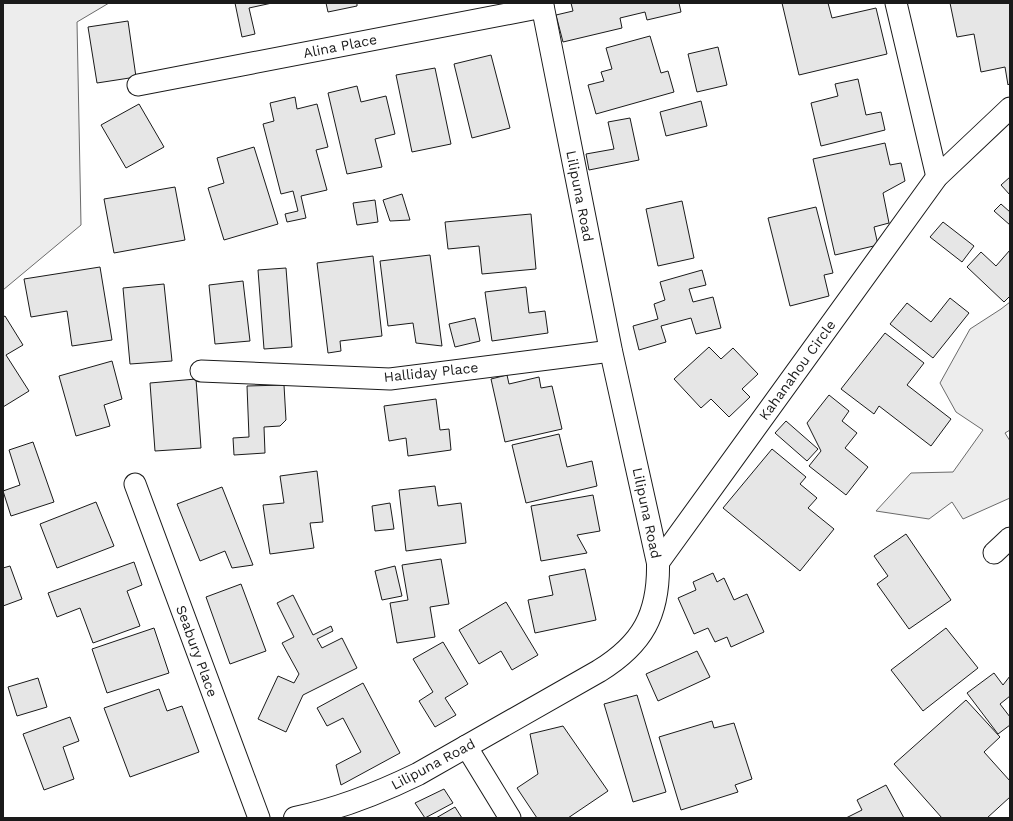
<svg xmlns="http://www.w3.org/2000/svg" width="1013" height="821" font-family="'Work Sans',sans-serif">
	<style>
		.green { fill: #ededed; stroke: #6a6a6a }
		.building { fill: #e6e6e6; stroke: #1a1a1a }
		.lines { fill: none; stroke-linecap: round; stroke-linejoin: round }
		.street-casing { stroke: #1a1a1a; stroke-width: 23 }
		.secondary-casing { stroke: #1a1a1a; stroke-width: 24 }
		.street { stroke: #fff; stroke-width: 21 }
		.secondary { stroke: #fff; stroke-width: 22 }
		.labels { text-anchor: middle; stroke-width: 3; stroke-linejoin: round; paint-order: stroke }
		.street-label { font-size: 14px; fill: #1a1a1a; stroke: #fff }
	</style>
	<rect width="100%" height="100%" fill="#fff"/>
	<g class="green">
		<path d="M 3,3 L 109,3 L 77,22 L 81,225 L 3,290 Z"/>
		<path d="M 1010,302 L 1010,430 L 1005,433 L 1010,441 L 1010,498 L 963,519 L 952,502 L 929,519 L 876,511 L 911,473 L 953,472 L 983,430 L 956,412 L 940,383 L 970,329 L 1001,309 Z"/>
	</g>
	<g class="building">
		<path d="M 235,3 L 272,3 L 249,8 L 255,34 L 242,37 Z"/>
		<path d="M 326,3 L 357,3 L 357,6 L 328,12 Z"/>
		<path d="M 571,3 L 679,3 L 681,12 L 647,20 L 645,12 L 620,18 L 622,28 L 563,42 L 556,15 L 573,11 Z"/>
		<path d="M 782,3 L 828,3 L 832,18 L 876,8 L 887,54 L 799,75 Z"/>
		<path d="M 950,3 L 1010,3 L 1010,83 L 1008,85 L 1005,67 L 981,72 L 974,34 L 957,37 Z"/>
		<path d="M 128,21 L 136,77 L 97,83 L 88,27 Z"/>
		<path d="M 650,36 L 661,73 L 668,71 L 674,92 L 596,114 L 588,85 L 604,81 L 601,72 L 612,69 L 606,48 Z"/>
		<path d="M 718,47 L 727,85 L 697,92 L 688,54 Z"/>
		<path d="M 491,55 L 510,128 L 472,138 L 454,64 Z"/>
		<path d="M 435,68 L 451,144 L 412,152 L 396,75 Z"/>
		<path d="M 858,79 L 866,115 L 881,112 L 885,130 L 821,146 L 811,103 L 838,96 L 835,84 Z"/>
		<path d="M 357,86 L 361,102 L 386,96 L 395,134 L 375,139 L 382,167 L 347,174 L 328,93 Z"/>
		<path d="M 295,97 L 297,109 L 317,104 L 328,147 L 316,150 L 327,190 L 301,196 L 306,218 L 287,222 L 285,214 L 298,211 L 293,191 L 281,194 L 263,124 L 274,121 L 270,103 Z"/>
		<path d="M 701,101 L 707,126 L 666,136 L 660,112 Z"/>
		<path d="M 139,104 L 164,147 L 126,168 L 101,125 Z"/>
		<path d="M 630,118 L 639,160 L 589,170 L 586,154 L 614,149 L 608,122 Z"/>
		<path d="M 885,143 L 890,165 L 901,163 L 905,181 L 883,193 L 889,223 L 874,227 L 878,245 L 835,255 L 813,159 Z"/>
		<path d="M 254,147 L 278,224 L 224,240 L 208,188 L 224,183 L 217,158 Z"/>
		<path d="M 1010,177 L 1010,195 L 1001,185 Z"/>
		<path d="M 175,187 L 185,240 L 114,253 L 104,199 Z"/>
		<path d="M 402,194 L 410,220 L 390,221 L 383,200 Z"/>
		<path d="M 375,200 L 378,222 L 357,225 L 353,203 Z"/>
		<path d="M 682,201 L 694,258 L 658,266 L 646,209 Z"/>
		<path d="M 1001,204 L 1010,212 L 1010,225 L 994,211 Z"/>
		<path d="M 816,207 L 833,273 L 824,275 L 829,296 L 790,306 L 768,218 Z"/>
		<path d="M 531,214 L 536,269 L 482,274 L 479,246 L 448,249 L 445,222 Z"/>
		<path d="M 943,222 L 974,246 L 962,262 L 930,237 Z"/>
		<path d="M 1010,250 L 1010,296 L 1004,302 L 967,267 L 981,252 L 996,266 Z"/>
		<path d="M 430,255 L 442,346 L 416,343 L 413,323 L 388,326 L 380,261 Z"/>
		<path d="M 373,256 L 382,336 L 340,341 L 341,351 L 328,353 L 317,263 Z"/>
		<path d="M 100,267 L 112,340 L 72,346 L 67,311 L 31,317 L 24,279 Z"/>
		<path d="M 286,268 L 292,347 L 264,349 L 258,270 Z"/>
		<path d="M 702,270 L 706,285 L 689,289 L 693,302 L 713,297 L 721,328 L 696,334 L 691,318 L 661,326 L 666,342 L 639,350 L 633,326 L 658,319 L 654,304 L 665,300 L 660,282 Z"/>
		<path d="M 243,281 L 250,341 L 215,344 L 209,285 Z"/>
		<path d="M 164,284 L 172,361 L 130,364 L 123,288 Z"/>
		<path d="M 526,287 L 529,313 L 545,311 L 548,333 L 492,341 L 485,292 Z"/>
		<path d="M 950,298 L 969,313 L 933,358 L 890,324 L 907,303 L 931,322 Z"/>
		<path d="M 5,316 L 23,345 L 6,355 L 29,391 L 3,407 L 3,317 Z"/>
		<path d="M 475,318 L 480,341 L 455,347 L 449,324 Z"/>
		<path d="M 885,333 L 924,363 L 907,385 L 951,419 L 931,446 L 879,406 L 874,414 L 841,389 Z"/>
		<path d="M 709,347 L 721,359 L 733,348 L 758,374 L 742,389 L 750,397 L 729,417 L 711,399 L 701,408 L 674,379 Z"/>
		<path d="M 112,361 L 122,399 L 104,405 L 110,426 L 76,436 L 59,376 Z"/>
		<path d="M 507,375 L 509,384 L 539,377 L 541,388 L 552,386 L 562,429 L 505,442 L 491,379 Z"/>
		<path d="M 196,379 L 201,448 L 155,451 L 150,383 Z"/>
		<path d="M 284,385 L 286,420 L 280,426 L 264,427 L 265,453 L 234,455 L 233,438 L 249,437 L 247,386 Z"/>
		<path d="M 829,395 L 849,411 L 842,421 L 857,433 L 845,448 L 868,467 L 846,495 L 809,466 L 821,451 L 807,423 Z"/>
		<path d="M 436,399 L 440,430 L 449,429 L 451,450 L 408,456 L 406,438 L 389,441 L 384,406 Z"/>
		<path d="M 786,421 L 818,449 L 807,461 L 775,433 Z"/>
		<path d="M 559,434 L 567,467 L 592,461 L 597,486 L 526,503 L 512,445 Z"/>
		<path d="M 33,442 L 54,502 L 11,516 L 3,491 L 20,485 L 9,450 Z"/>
		<path d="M 772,449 L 806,477 L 800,484 L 817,498 L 808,508 L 834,529 L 800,571 L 723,508 Z"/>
		<path d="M 317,471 L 323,522 L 310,523 L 314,548 L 270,554 L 263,505 L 284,503 L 280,476 Z"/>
		<path d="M 435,486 L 438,506 L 461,503 L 466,543 L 406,551 L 399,490 Z"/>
		<path d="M 222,487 L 253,565 L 232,568 L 225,551 L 200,561 L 177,504 Z"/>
		<path d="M 593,495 L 600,531 L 577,535 L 587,553 L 541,561 L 531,506 Z"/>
		<path d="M 96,502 L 114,546 L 57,568 L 40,524 Z"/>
		<path d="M 390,503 L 394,529 L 375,531 L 372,506 Z"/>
		<path d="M 906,534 L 951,600 L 909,629 L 877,584 L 888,576 L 874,556 Z"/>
		<path d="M 441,559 L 449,604 L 430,607 L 435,637 L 397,643 L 390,603 L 408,600 L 402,565 Z"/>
		<path d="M 134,562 L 142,585 L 127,591 L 140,626 L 93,643 L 80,608 L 57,617 L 48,593 Z"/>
		<path d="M 10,566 L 22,599 L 3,606 L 3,568 Z"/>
		<path d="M 395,566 L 402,596 L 382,600 L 375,571 Z"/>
		<path d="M 585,569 L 596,620 L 535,633 L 528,600 L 553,595 L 549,576 Z"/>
		<path d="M 713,573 L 717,582 L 724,578 L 734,600 L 747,594 L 764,632 L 731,647 L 727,637 L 715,642 L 708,628 L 694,634 L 678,598 L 696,590 L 693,582 Z"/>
		<path d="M 241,584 L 266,651 L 230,664 L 206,597 Z"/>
		<path d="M 293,595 L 313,635 L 331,626 L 333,631 L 317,639 L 322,648 L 342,638 L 357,668 L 303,695 L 286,732 L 258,719 L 278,676 L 294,683 L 299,674 L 282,643 L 294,637 L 277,603 Z"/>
		<path d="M 506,602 L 538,655 L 512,670 L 501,651 L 479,664 L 459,630 Z"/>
		<path d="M 154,628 L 169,673 L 107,693 L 92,649 Z"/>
		<path d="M 946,628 L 978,668 L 923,711 L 891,670 Z"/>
		<path d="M 443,642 L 468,684 L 445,698 L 456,715 L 435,727 L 419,701 L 433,692 L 413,659 Z"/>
		<path d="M 697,651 L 710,677 L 658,701 L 646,674 Z"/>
		<path d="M 994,673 L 1003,685 L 1010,676 L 1010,696 L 1000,704 L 1010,717 L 1010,725 L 998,734 L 967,693 Z"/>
		<path d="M 38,678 L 47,707 L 17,716 L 8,687 Z"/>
		<path d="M 363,683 L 400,753 L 341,785 L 336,765 L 361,752 L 343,718 L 327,726 L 317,708 Z"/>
		<path d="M 159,689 L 167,711 L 182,706 L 199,752 L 130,777 L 104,708 Z"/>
		<path d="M 637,695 L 666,792 L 633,802 L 604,704 Z"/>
		<path d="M 966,700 L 1000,737 L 984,752 L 1010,781 L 1010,797 L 987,818 L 942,818 L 894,764 Z"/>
		<path d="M 70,717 L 79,741 L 63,747 L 74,779 L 44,790 L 23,734 Z"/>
		<path d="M 712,721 L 714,728 L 734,723 L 752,779 L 735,785 L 738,792 L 681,810 L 659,737 Z"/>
		<path d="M 563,726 L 608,791 L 568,818 L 537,818 L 517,788 L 538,774 L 530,734 Z"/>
		<path d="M 886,785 L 904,818 L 846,818 L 862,810 L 857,800 Z"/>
		<path d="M 444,789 L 453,803 L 425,818 L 415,803 Z"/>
		<path d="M 455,807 L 462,818 L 436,818 Z"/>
	</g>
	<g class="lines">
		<g class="street-casing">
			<g id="street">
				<path d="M 896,3 L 937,177"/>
				<path d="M 138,85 L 543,7"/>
				<path d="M 201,371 L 390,379 L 611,351"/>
				<path d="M 135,484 L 259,818"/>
				<path d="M 994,553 L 1010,538"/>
				<path d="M 658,563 L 937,177 L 1010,108"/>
				<path d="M 466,746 L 510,818"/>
			</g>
		</g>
		<g class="secondary-casing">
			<path id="secondary" d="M 295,818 C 339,809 379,793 418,774 L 599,671 C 643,644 659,614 658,563 L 611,351 L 542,3"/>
		</g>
		<use href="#street" class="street"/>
		<use href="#secondary" class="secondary"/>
	</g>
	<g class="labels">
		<g class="street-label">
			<text transform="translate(340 46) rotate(-11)" y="5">Alina Place</text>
			<text transform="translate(580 196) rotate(79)" y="5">Lilipuna Road</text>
			<text transform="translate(797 370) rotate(-54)" y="5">Kahanahou Circle</text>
			<text transform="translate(431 372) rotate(-6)" y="5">Halliday Place</text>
			<text transform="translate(647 513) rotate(78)" y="5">Lilipuna Road</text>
			<text transform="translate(197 651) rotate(70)" y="5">Seabury Place</text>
			<text transform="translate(433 764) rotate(-28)" y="5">Lilipuna Road</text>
		</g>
	</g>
	<rect width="1013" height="821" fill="none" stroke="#1a1a1a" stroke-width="8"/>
</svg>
